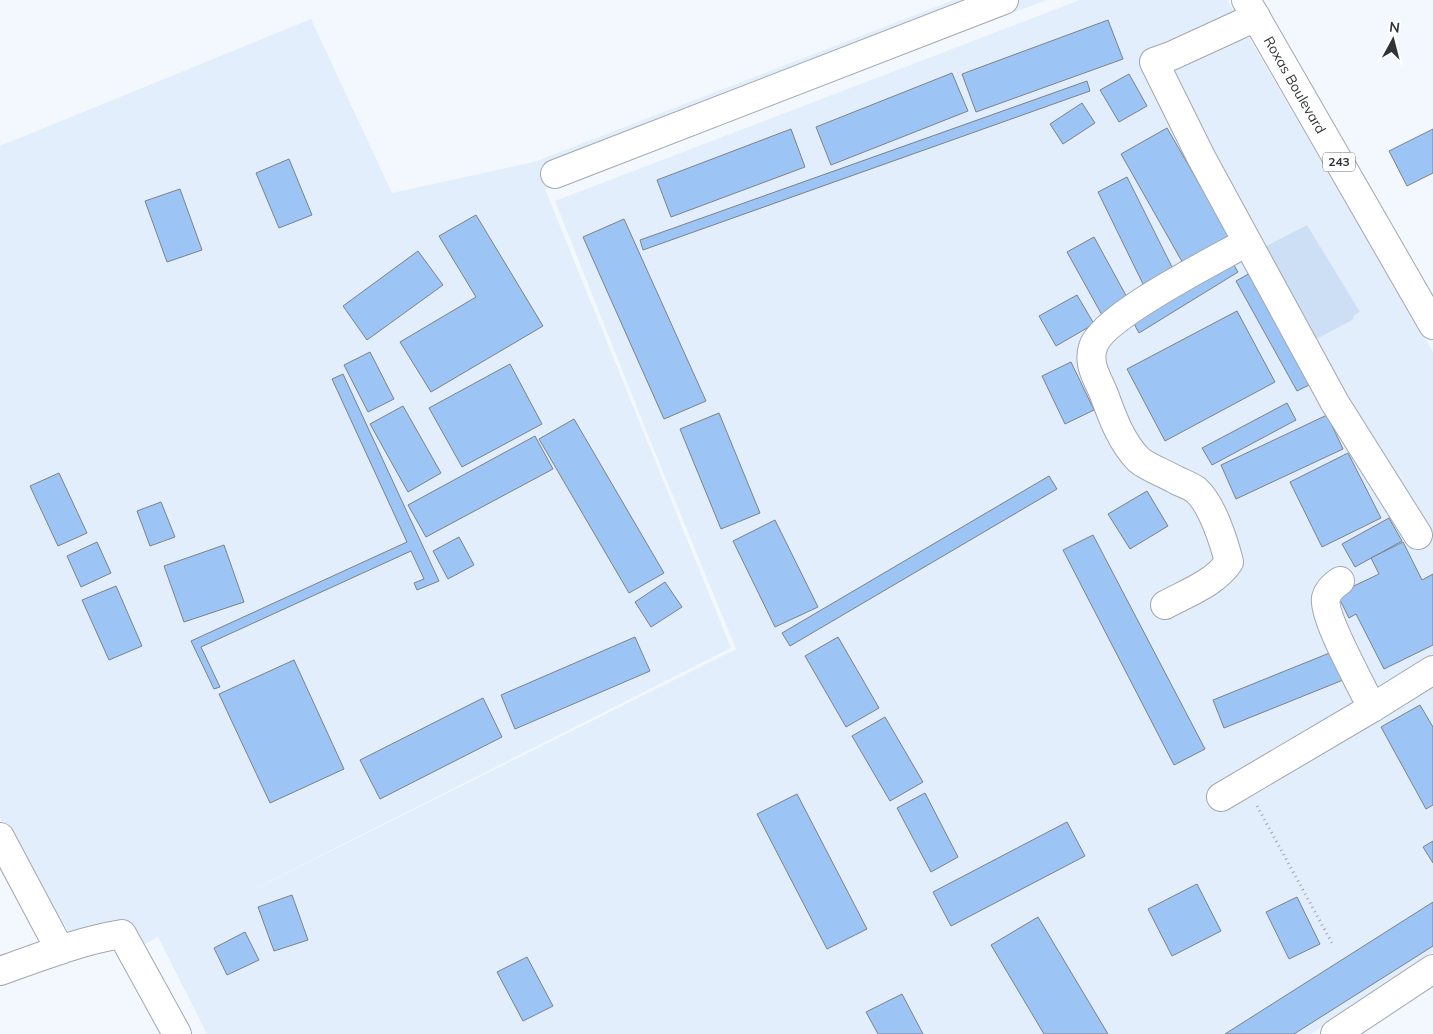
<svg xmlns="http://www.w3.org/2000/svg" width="1433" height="1034" font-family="Mulish,sans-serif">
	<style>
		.built { fill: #e2eefc }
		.green { fill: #cddff5 }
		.building { fill: #9cc5f6; stroke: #7c8289 }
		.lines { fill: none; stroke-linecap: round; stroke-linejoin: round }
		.minor-casing { stroke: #a1a8af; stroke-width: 30 }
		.major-casing { stroke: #a1a8af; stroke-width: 30 }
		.path { stroke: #a2a6ac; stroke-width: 3; stroke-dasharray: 1 4; stroke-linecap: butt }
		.minor { stroke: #fff; stroke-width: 28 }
		.major { stroke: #fff; stroke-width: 28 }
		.labels { text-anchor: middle; stroke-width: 5; stroke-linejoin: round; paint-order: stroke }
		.shield { fill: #fff; stroke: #6f7173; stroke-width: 1 }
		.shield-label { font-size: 12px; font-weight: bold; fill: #313437 }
		.street-label { font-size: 14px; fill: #313437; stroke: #fff }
	</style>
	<rect width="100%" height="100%" fill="#f3f8ff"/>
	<path class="built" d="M 954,0 L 1047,0 L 545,189 L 731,648 L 225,904 L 736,649 L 650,440 L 555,201 L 1080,0 L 1227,0 L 1433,352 L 1433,952 L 1311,1034 L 207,1034 L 158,937 L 143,945 L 68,931 L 0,818 L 0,146 L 311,19 L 392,193 L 534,162 Z"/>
	<path class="green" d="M 1307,225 L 1360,312 L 1353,316 L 1354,319 L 1311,342 L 1261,249 Z"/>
	<g class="building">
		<path d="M 1108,20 L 1123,59 L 976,112 L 962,74 Z"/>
		<path d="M 952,73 L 968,111 L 831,165 L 816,127 Z"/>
		<path d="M 1129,74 L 1147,106 L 1119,122 L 1100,90 Z"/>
		<path d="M 1087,81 L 1090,91 L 643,250 L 640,240 Z"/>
		<path d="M 1082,103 L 1095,123 L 1063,144 L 1050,124 Z"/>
		<path d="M 1167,128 L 1204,192 L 1209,189 L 1236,236 L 1184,265 L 1121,154 Z"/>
		<path d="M 791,129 L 805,167 L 671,217 L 657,180 Z"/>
		<path d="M 1433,129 L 1433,173 L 1407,186 L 1389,151 Z"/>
		<path d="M 289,159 L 312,215 L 279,228 L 256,173 Z"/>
		<path d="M 1127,177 L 1173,269 L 1143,284 L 1098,192 Z"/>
		<path d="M 180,189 L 202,250 L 167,262 L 145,201 Z"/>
		<path d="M 476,215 L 543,326 L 431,392 L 400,342 L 476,297 L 439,236 Z"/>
		<path d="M 624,219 L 706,401 L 664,419 L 583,237 Z"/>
		<path d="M 1094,237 L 1129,301 L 1102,315 L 1067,252 Z"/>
		<path d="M 418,251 L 443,285 L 367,340 L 343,306 Z"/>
		<path d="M 1231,260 L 1238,272 L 1139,333 L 1132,320 Z"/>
		<path d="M 1252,272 L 1313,383 L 1297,391 L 1236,281 Z"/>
		<path d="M 1077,295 L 1094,324 L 1056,346 L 1039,316 Z"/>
		<path d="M 1237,311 L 1275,382 L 1165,441 L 1127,369 Z"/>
		<path d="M 370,352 L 394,399 L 368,412 L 344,365 Z"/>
		<path d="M 1071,362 L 1094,410 L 1065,424 L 1042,376 Z"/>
		<path d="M 510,364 L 542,424 L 462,467 L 429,408 Z"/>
		<path d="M 343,374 L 439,581 L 417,590 L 414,583 L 424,579 L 411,551 L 201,647 L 220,687 L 214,689 L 191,641 L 407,542 L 332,379 Z"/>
		<path d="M 1287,403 L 1296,420 L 1212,465 L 1202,448 Z"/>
		<path d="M 403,406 L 441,473 L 408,492 L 370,424 Z"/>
		<path d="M 719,413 L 760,513 L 721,529 L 680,429 Z"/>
		<path d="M 1327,415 L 1343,449 L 1236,499 L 1221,465 Z"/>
		<path d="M 574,419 L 664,573 L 629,593 L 539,439 Z"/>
		<path d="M 535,436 L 553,469 L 426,537 L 408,505 Z"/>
		<path d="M 1348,453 L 1381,518 L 1322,547 L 1290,482 Z"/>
		<path d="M 59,473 L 87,533 L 58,546 L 30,486 Z"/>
		<path d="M 1049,476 L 1057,489 L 790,646 L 782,633 Z"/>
		<path d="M 1147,491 L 1168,526 L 1130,549 L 1108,514 Z"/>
		<path d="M 161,502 L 175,537 L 150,546 L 137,511 Z"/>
		<path d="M 1389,518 L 1402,541 L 1355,567 L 1342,544 Z"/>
		<path d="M 775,520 L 818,607 L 775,627 L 733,541 Z"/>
		<path d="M 1093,535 L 1205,749 L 1174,765 L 1063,550 Z"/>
		<path d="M 459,537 L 474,565 L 448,579 L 433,551 Z"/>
		<path d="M 97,542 L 111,573 L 81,587 L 67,556 Z"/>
		<path d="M 1403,542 L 1422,580 L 1433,574 L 1433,645 L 1384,669 L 1356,614 L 1349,618 L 1337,594 L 1379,574 L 1371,558 Z"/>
		<path d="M 224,545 L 244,602 L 184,622 L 164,566 Z"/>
		<path d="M 665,582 L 682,607 L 651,627 L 635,602 Z"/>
		<path d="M 116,586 L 142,646 L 109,660 L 82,600 Z"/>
		<path d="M 635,637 L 650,671 L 515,729 L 501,695 Z"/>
		<path d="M 838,637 L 879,708 L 846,727 L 805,656 Z"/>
		<path d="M 1332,652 L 1348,678 L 1224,728 L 1213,700 Z"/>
		<path d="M 294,660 L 344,769 L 270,803 L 219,694 Z"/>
		<path d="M 483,698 L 502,737 L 380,799 L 360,760 Z"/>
		<path d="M 1420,705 L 1433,727 L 1433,805 L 1426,809 L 1381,727 Z"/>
		<path d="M 885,717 L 923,782 L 890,801 L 852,736 Z"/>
		<path d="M 925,793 L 958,857 L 931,872 L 897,808 Z"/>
		<path d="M 797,794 L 867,929 L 827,949 L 757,814 Z"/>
		<path d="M 1067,822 L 1085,856 L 951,926 L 933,892 Z"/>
		<path d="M 1433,841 L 1433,863 L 1423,847 Z"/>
		<path d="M 1197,884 L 1221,931 L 1172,956 L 1148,909 Z"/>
		<path d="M 292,895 L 308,940 L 274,951 L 258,907 Z"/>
		<path d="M 1297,897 L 1320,944 L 1289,959 L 1266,912 Z"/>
		<path d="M 1433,902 L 1433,946 L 1294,1034 L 1225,1034 Z"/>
		<path d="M 1038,917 L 1108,1034 L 1044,1034 L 991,945 Z"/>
		<path d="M 245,932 L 259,960 L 227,975 L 214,948 Z"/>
		<path d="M 527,957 L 553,1006 L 523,1021 L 497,972 Z"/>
		<path d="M 902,994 L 923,1034 L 878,1034 L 866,1012 Z"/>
	</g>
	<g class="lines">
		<g class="minor-casing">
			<g id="minor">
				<path d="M 1256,17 L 1171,56 L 1154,62 L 1201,157 L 1335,403 L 1418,535"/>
				<path d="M 555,174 L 1004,0"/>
				<path d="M 1340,581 C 1334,585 1328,590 1326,598 C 1322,616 1363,688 1372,708"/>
				<path d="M 1165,605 C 1187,593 1215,583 1229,562 C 1224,542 1212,504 1196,490 C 1191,486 1182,483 1176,480 C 1166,474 1147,467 1139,460 C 1122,443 1113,419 1105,397 C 1099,380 1087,366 1093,347 C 1102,316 1216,260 1247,242"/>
				<path d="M 1221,797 L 1372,708 L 1433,670"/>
				<path d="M 0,837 L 60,950"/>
				<path d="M 0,971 C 40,957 79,941 122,934 L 177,1034"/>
				<path d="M 1335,1034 L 1433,969"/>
			</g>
		</g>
		<g class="major-casing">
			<g id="major">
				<path id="s1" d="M 1246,0 L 1433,325"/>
			</g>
		</g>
		<path class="path" d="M 1257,806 L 1332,943"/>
		<use href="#minor" class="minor"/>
		<use href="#major" class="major"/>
	</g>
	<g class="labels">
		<rect class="shield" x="1323" y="152.5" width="32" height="19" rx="4"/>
		<g class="shield-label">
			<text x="1339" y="166">243</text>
		</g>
		<g class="street-label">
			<text dy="5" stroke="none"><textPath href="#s1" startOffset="98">Roxas Boulevard</textPath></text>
		</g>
	</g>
	<g transform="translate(1393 40) rotate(7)" stroke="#ffffff" stroke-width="4" paint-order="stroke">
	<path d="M0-4L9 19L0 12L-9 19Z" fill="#313437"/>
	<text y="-8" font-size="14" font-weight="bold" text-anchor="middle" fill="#313437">N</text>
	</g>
</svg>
